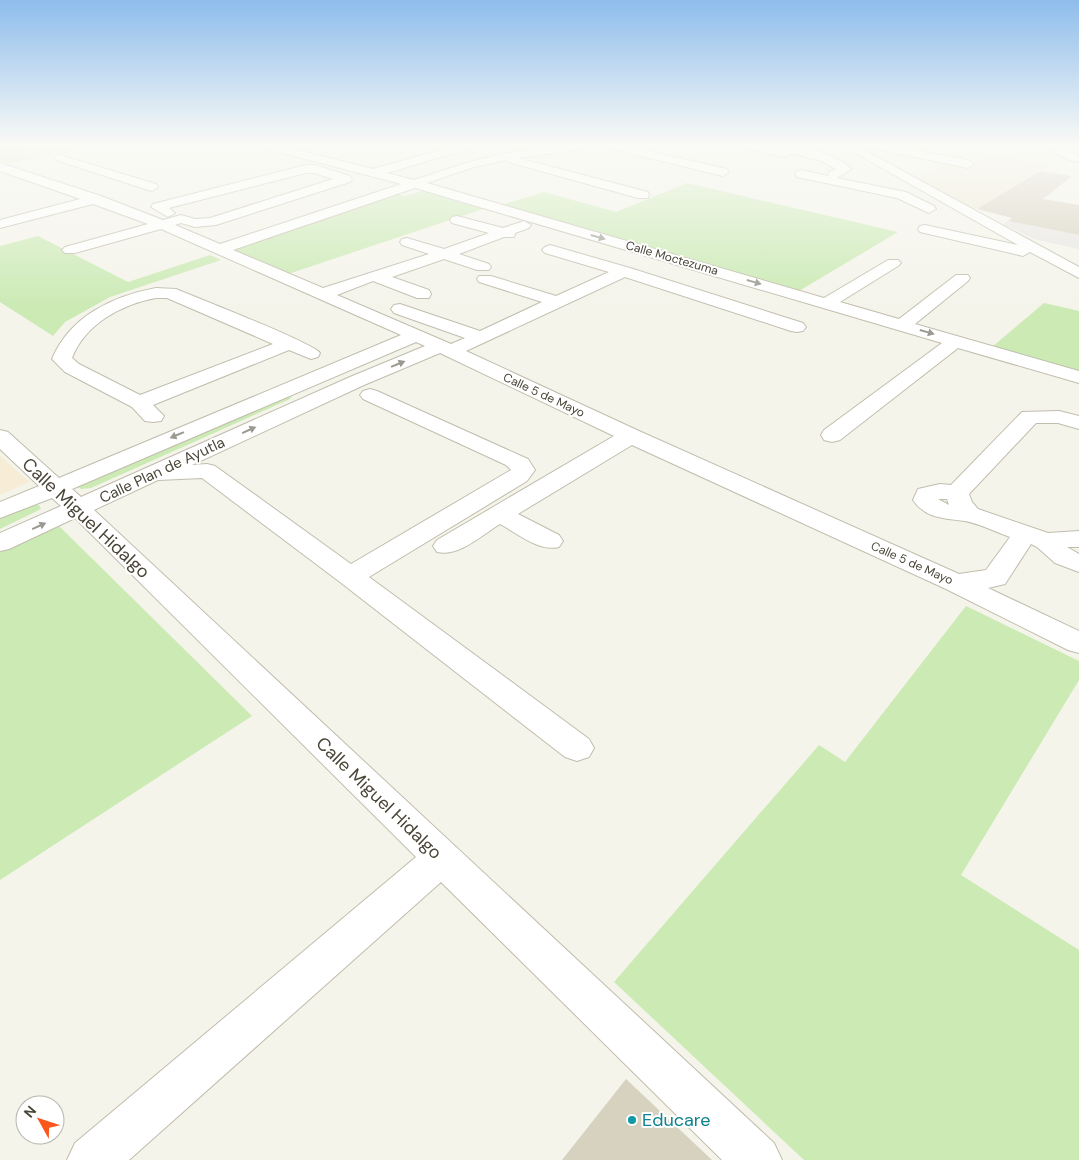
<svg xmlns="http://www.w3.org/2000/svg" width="1079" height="1160" font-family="'DM Sans',sans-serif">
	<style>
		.commercial { fill: #f7edd7 }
		.education { fill: #efead5 }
		.green { fill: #cbeab4 }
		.parking { fill: #e7e6e2 }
		.building { fill: #d7d1c0 }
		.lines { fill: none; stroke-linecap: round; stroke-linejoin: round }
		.minor-casing { stroke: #c1bdad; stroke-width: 2 }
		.minor { fill: #fff; fill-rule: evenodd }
		.oneway { fill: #9b9992 }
		.culture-dot { fill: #0f9aa8; stroke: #fff; stroke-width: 2 }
		.labels { text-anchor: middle; stroke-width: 4; stroke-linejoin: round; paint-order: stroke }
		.far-street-label { font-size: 12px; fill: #4a4538; stroke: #fff }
		.street-label { font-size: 15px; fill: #4a4538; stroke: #fff }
		.near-street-label { font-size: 18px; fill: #4a4538; stroke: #fff }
		.near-culture-label { font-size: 18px; fill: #0d838f; stroke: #fff; text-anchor: start }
	</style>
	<rect width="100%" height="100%" fill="#f5f4eb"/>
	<path class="commercial" d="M 0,456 L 30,482 L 0,495 Z"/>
	<g class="education">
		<path d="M 0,145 L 100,145 L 6,165 L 0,163 Z"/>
		<path d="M 991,155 L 1048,165 L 978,209 L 968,207 L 917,179 L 946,163 L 969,167 Z"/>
	</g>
	<g class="green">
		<path d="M 14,150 L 35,157 L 9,163 L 0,159 L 0,152 Z"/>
		<path d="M 687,183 L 898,232 L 799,291 L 501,205 L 544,192 L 616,212 Z"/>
		<path d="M 422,191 L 483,209 L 288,274 L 228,249 L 393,193 L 405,196 Z"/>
		<path d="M 38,236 L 128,282 L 210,255 L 221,260 L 110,297 L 65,322 L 53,336 L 0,302 L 0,246 Z"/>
		<path d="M 1044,303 L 1079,311 L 1079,373 L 992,347 Z"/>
		<path d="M 291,394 L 292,396 L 290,399 L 91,488 L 81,489 L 78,487 L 78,485 Z"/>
		<path d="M 30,505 L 39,505 L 41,509 L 0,529 L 0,518 Z"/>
		<path d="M 60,527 L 252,716 L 0,880 L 0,552 L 52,528 Z"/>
		<path d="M 966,606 L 1079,661 L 1079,680 L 961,875 L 1079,950 L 1079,1160 L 804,1160 L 614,982 L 819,745 L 845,762 Z"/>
	</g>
	<g class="parking">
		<path d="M 1012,145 L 1045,145 L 1071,159 L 1068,160 L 1031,154 Z"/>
		<path d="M 1008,221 L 1079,235 L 1079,249 L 1034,239 L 1003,224 Z"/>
	</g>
	<g class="building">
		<path d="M 1040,171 L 1072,176 L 1043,199 L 1079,205 L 1079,235 L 1008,221 L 1012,218 L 977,209 Z"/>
		<path d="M 626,1079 L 712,1160 L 562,1160 Z"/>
	</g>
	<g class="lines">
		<g class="minor-casing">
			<g id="minor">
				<path d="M 258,145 L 277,145 L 373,169 L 459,145 L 468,145 L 470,147 L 468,149 L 387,173 L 414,180 L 466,163 L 501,154 L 564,145 L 595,145 L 589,148 L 518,158 L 648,192 L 649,195 L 648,198 L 638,198 L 508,162 L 506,160 L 474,167 L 427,183 L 824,298 L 888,260 L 898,260 L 901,263 L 898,266 L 840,302 L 899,319 L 956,275 L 968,275 L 970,278 L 968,281 L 915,324 L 1079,371 L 1079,383 L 958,348 L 840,440 L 832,442 L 824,440 L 821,435 L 824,430 L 942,343 L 415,188 L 233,250 L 323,288 L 429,254 L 402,245 L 400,242 L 402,239 L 407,238 L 444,249 L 489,233 L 452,223 L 450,220 L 452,217 L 457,216 L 503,228 L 524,221 L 531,225 L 529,228 L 515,233 L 514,237 L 504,237 L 459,254 L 489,264 L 491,267 L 489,270 L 477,270 L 444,259 L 392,277 L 429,290 L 431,294 L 429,298 L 417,298 L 373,281 L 337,295 L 451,344 L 465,338 L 394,313 L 391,309 L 394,305 L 400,304 L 480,331 L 542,302 L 479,282 L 477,279 L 479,276 L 491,276 L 556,296 L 609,272 L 545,253 L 542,250 L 545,247 L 550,245 L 630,268 L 803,323 L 806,327 L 803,331 L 797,332 L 791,331 L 625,277 L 466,351 L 639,431 L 959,574 L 986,570 L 1010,537 C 996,532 980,524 965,521 C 944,518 926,519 913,500 L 918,489 L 940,484 L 951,485 L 1022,412 L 1059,411 L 1079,416 L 1079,429 L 1058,423 L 1036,423 L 969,494 L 972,502 L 978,509 L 1048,533 L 1079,531 L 1079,547 L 1067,547 L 1079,554 L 1079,572 L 1055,563 L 1037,547 L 1031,544 L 1005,584 L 988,588 L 1079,631 L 1079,653 L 1068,650 L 946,589 L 632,445 L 518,514 L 559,535 L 563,541 L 559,547 C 539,552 518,534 500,524 C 482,535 459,557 437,552 L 433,546 L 437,540 L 614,436 L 440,353 L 364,385 L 192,465 L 207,464 L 215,466 L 351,564 L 511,470 L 506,465 L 363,399 L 360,395 L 363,391 L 370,389 L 377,391 L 528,459 L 535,470 L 527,481 L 369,577 L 589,739 L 594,748 L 589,757 L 577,761 L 565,757 L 340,582 L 202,478 L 158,480 L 94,510 L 774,1143 L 782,1160 L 722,1160 L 441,882 L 129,1160 L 67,1160 L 75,1143 L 416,857 L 75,518 L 9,549 L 0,551 L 0,533 L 61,506 L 52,498 L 0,518 L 0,502 L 39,486 L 0,449 L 0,430 L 8,432 L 59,478 L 401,335 L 161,229 L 75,253 L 65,253 L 62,250 L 65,247 L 148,224 L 93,204 L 0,228 L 0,220 L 80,199 L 0,171 L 0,163 L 101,196 L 163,220 L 181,215 L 195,219 L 210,218 L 333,179 L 314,173 L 306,173 L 169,208 L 175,213 L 168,217 L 151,207 L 153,204 L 306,165 L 315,165 L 350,176 L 352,179 L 350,182 L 216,225 L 195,227 L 181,223 L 175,225 L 220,244 L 401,184 L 260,147 ZM 416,342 L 425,346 L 350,377 L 81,497 L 72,489 ZM 938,499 L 947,499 L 949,505 Z"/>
				<path d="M 602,145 L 622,145 L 727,169 L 729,172 L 723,176 L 604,147 Z"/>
				<path d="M 736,145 C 764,145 830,144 851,169 L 837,178 L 906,192 L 934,206 L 936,209 L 929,213 L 897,198 L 797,177 L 795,174 L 797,171 L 801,170 L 828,176 L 829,172 L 836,169 L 822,161 L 790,153 L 789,156 L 785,157 L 738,147 Z"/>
				<path d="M 841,145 L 855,145 L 1079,267 L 1079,278 L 1030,252 L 1023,256 L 920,232 L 918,229 L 920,226 L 925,225 L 1018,245 Z"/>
				<path d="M 864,145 L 887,145 L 968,160 L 974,164 L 968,168 L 870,148 Z"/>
				<path d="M 1043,145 L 1057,145 L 1079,156 L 1079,162 L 1069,160 Z"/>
				<path d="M 60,155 L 156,184 L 158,187 L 152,191 L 148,190 L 56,160 L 54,158 L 56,156 Z"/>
				<path d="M 156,288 L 176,289 C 197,298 314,343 320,353 L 318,357 L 311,359 L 289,350 L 153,405 L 164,416 L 161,421 L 153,422 L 145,421 L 132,407 L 65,372 L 52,359 C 70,316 113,296 156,288 ZM 156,298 L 167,298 L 273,344 L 140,395 L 79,364 L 72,358 C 85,324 122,304 156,298 Z"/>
			</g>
		</g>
		<use href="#minor" class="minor"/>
	</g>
	<defs><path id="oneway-solid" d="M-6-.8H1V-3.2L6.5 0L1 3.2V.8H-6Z" transform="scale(1.25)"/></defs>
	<g class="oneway">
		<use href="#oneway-solid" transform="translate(598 237) rotate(16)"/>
		<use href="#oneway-solid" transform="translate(754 282) rotate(16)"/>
		<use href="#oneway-solid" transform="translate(927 332) rotate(16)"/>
		<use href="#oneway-solid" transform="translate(398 364) rotate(-22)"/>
		<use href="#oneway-solid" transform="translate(249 430) rotate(-24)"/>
		<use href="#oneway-solid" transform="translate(177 435) rotate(157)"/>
		<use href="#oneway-solid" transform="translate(39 526) rotate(-24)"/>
	</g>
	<linearGradient id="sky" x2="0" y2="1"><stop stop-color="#8ebdec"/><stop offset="0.47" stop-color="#fafaf6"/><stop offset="1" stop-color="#fafaf6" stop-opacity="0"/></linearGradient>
	<rect width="1079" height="307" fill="url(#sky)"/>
	<circle class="culture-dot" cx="632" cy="1120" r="5"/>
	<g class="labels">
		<g class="far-street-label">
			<text transform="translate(672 258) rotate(16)" y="4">Calle Moctezuma</text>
			<text transform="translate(544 395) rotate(25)" y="4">Calle 5 de Mayo</text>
			<text transform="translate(912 563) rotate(24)" y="4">Calle 5 de Mayo</text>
		</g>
		<g class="street-label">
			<text transform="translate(162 470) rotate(-25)" y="5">Calle Plan de Ayutla</text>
		</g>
		<g class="near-street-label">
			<text transform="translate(86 518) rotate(43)" y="6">Calle Miguel Hidalgo</text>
			<text transform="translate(379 798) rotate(44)" y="6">Calle Miguel Hidalgo</text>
		</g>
		<g class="near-culture-label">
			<text x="642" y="1126">Educare</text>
		</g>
	</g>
	<g transform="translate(40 1120) rotate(310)"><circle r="24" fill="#ffffff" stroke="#b7b5af"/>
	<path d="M0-4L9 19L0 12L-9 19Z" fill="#fb571c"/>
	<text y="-8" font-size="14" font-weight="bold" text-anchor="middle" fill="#4a4538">N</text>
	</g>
</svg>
